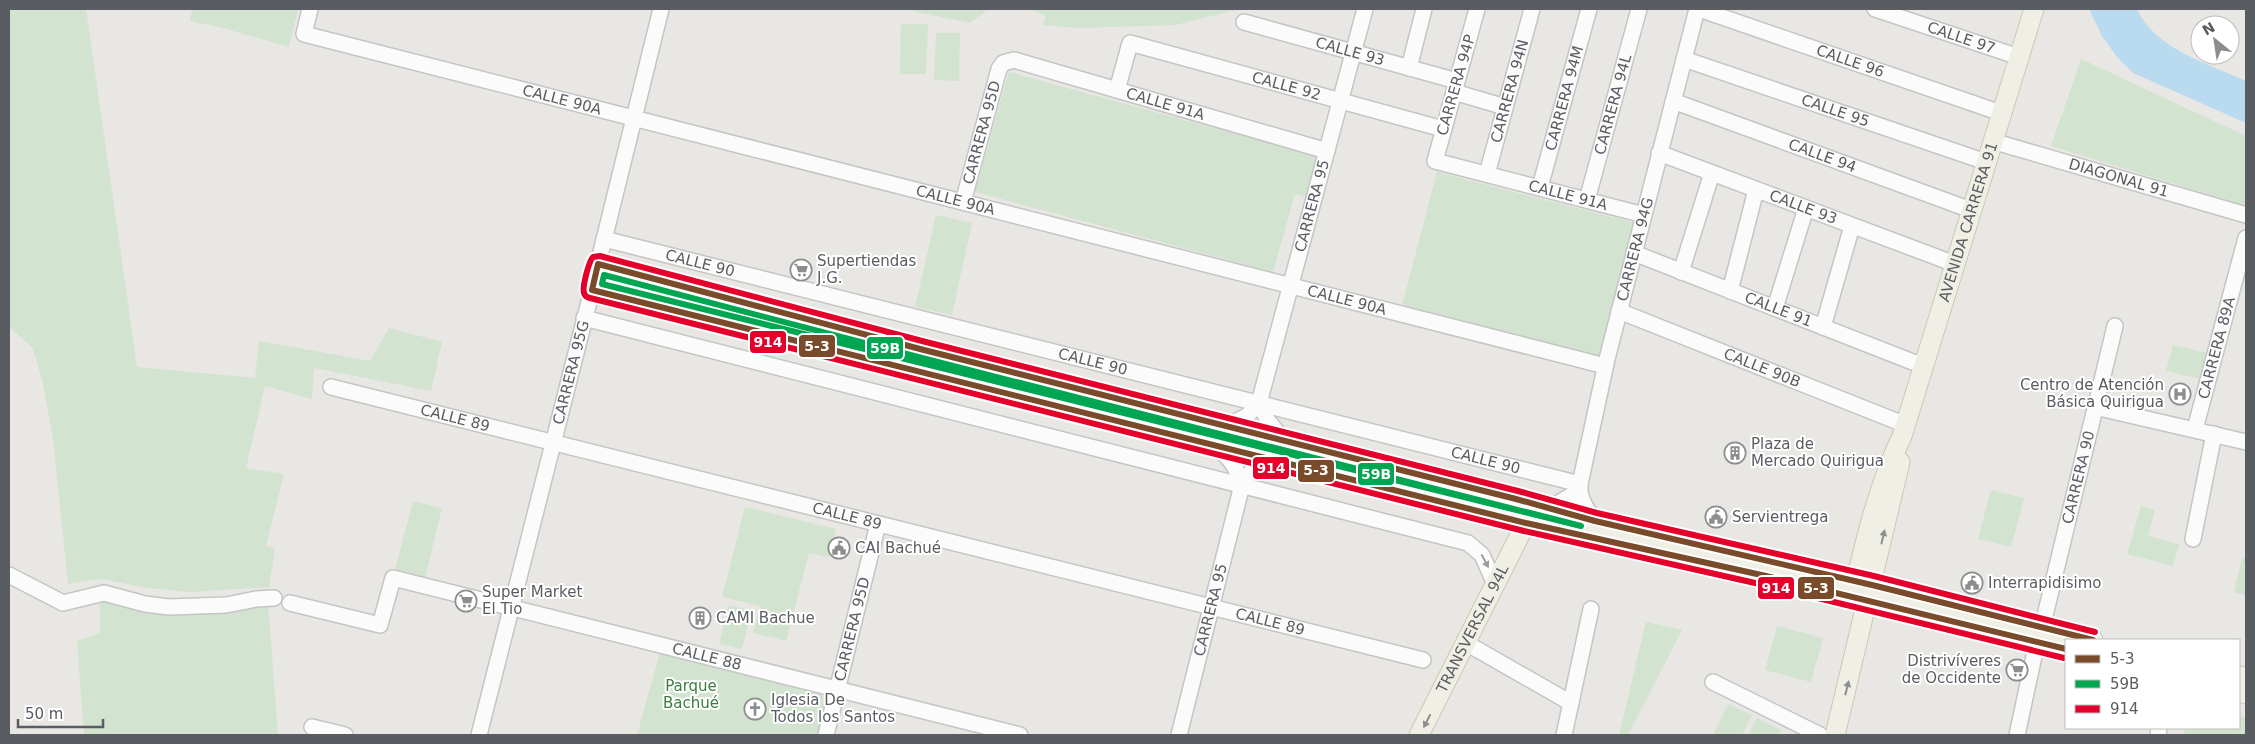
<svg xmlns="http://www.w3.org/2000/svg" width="2255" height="744" font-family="'DejaVu Sans',sans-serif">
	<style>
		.green { fill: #d2e3cf }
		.water { fill: #badaf0 }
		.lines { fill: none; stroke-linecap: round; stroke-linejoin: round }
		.minor-casing { stroke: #c5c5c5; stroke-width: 18 }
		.major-casing { stroke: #cec6b3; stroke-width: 21 }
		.minor { stroke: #fcfbfb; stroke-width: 15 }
		.major { stroke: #f0efe6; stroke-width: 19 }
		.bus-1-casing { stroke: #fff; stroke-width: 10 }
		.bus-2-casing { stroke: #fff; stroke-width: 10 }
		.bus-3-casing { stroke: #fff; stroke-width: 10 }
		.bus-1 { stroke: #7a4b2a; stroke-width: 6 }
		.bus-2 { stroke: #00a651; stroke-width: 6 }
		.bus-3 { stroke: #e4002b; stroke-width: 6 }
		.oneway { fill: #8e8f8f }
		.oneway2 { fill: #9a9c9e }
		.labels { text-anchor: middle; stroke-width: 4; stroke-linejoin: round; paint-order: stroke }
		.street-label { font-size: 15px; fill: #595c60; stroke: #fff }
		.poi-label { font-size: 15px; fill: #595c60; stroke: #fff; text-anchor: start }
		.park-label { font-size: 15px; fill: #3c7c3e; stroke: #fff }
		.line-badge { stroke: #fff; stroke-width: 2 }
		.badge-label { font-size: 14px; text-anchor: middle; font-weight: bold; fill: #fff }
	</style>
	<rect width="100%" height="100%" fill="#e9e7e3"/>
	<g class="green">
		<path d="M 9,9 L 86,9 L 137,367 L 255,378 L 259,341 L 370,361 L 389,328 L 442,342 L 431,391 L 314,368 L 312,399 L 265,386 L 246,468 L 284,474 L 266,546 L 275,549 L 269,587 L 192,592 L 148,588 L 101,579 L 68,584 L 53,438 L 42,379 L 32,347 L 9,327 Z"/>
		<path d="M 192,9 L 298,9 L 289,47 L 223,28 L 190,21 Z"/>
		<path d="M 904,9 L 988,9 L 970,23 Z"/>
		<path d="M 1029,9 L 1240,9 L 1175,25 L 1078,28 L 1043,25 L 1046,16 Z"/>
		<path d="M 901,24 L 928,24 L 926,74 L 900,74 Z"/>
		<path d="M 936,33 L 960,33 L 959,81 L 934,80 Z"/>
		<path d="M 2081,59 L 2246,136 L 2246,206 L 2051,146 Z"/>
		<path d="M 1009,72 L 1319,157 L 1308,197 L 1295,194 L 1273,272 L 975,192 Z"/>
		<path d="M 1437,172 L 1635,223 L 1599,361 L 1401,309 Z"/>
		<path d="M 936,215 L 972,223 L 952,315 L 915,307 Z"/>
		<path d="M 2173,345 L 2212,354 L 2205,380 L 2166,371 Z"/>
		<path d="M 1991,490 L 2024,498 L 2011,547 L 1978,539 Z"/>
		<path d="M 413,501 L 442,508 L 423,586 L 393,578 Z"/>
		<path d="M 2141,506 L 2155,510 L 2148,536 L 2179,544 L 2173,566 L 2127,554 Z"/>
		<path d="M 745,507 L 836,529 L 829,557 L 809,553 L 786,641 L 753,633 L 760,606 L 722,597 Z"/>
		<path d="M 2242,558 L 2246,559 L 2246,595 L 2234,592 Z"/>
		<path d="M 100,595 L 120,600 L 268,602 L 278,735 L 84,735 L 77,641 L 100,633 Z"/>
		<path d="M 729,605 L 751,611 L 742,649 L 719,644 Z"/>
		<path d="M 1646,622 L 1682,630 L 1628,735 L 1619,735 Z"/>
		<path d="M 1777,626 L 1823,638 L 1811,682 L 1765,670 Z"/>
		<path d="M 662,645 L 837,689 L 825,735 L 637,735 Z"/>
		<path d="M 1728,704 L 1752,715 L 1742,735 L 1713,735 Z"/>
		<path d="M 2239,716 L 2246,718 L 2246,735 L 2183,735 L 2185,728 L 2239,728 Z"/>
		<path d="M 1757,718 L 1781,730 L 1778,735 L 1748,735 Z"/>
	</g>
	<path class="water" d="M 2089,9 L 2137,9 C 2155,49 2209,64 2246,81 L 2246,123 L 2133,73 L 2117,57 L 2102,36 Z"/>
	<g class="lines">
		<g class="minor-casing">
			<g id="minor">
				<path id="s1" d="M 310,9 L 304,34 L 1605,366"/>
				<path id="s2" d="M 1477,9 L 1435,161 L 1644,215"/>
				<path id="s3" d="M 1699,9 L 2001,113"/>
				<path id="s4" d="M 1875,9 L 2019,57"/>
				<path id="s5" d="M 1244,22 L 1457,81"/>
				<path id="s6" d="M 1684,59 L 1986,162"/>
				<path d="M 1409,68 L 1424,9"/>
				<path id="s7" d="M 1117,90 L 1130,43 L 1443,129"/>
				<path d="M 1454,92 L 1505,107"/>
				<path id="s8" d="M 1673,101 L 1971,210"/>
				<path id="s9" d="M 1992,141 L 2246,215"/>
				<path id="s10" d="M 1659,153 L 1947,261"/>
				<path id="s11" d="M 1487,174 L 1532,9"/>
				<path id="s12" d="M 1540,187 L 1589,9"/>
				<path id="s13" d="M 1587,200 L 1639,9"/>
				<path id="s14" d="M 963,202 L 999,69 L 1003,63 L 1014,60 L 1327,151"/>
				<path id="s15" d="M 604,239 L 1580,484"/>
				<path id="s16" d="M 1634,253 L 1923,366"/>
				<path d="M 598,264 L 661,9"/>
				<path d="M 1681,272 L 1712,173"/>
				<path d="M 1730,291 L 1756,190"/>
				<path d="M 1775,308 L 1806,208"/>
				<path id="s17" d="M 1619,311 L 1906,425"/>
				<path d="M 584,318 L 1468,543 L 1482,555 L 1495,584"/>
				<path d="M 1823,327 L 1852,226"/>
				<path id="s18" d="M 331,387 L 1423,660"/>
				<path d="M 1259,403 L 1268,421 L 1283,439"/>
				<path d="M 2095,407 L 2246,442"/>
				<path id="s19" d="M 1229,425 L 1247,416 L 1259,403 L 1365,9"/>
				<path id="s20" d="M 2195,429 L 2246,238"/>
				<path d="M 1215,447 C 1230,457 1237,468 1242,485"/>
				<path d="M 1550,508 L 1579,491"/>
				<path id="s21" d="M 1595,521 C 1588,510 1578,499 1580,484 L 1607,359 L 1697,9"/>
				<path d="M 2193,539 L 2214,434"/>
				<path d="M 9,575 L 63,603 L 104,593 L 145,604 L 169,607 L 226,605 L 256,599 L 274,598"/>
				<path id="s22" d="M 290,603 L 380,625 L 393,578 L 1020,735"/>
				<path id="s23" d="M 2042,628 L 2115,326"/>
				<path d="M 1466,643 L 1571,703"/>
				<path d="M 1713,682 L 1820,735"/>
				<path d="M 312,727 L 345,735"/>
				<path id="s24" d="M 479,735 L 592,290"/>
				<path id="s25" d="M 826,735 L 878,524"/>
				<path id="s26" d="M 1179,735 L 1242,485 L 1254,468 L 1274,460"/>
				<path d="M 1564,735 L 1591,609"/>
				<path d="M 2017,735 L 2037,642"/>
				<path d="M 2158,735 L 2159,728"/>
			</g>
		</g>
		<g class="major-casing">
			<g id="major">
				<path id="s27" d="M 1853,593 C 1866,539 1878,486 1902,436 L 2034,9"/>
				<path d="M 2066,649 L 1766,576 L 1526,523 L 592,290 L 598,264 L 924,350 L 1516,499 L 1595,521 L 1872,585 L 2093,640"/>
				<path d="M 2239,676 L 2246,677"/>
				<path d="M 2239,692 L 2246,694"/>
				<path id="s28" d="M 1419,735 L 1526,523"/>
				<path d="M 1835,735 L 1900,462"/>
			</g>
		</g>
		<use href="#minor" class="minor"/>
		<use href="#major" class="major"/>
		<g class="bus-1-casing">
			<path id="bus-1" d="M 2066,649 L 1766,576 L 1526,523 L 592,290 L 598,264 L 924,350 L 1516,499 L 1595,521 L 1872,585 L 2093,640"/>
		</g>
		<g class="bus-2-casing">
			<path id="bus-2" d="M 604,275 L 922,358 L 1581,526 L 602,284 Z"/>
		</g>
		<g class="bus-3-casing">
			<path id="bus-3" d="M 2064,658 L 1764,585 L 1524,531 L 590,298 C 587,297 585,297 584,293 C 582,287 589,261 593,257 L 600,256 L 926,342 L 1518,491 L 1597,513 L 1874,576 L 2095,632"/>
		</g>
		<use href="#bus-1" class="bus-1"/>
		<use href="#bus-2" class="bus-2"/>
		<use href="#bus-3" class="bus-3"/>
	</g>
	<defs><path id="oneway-solid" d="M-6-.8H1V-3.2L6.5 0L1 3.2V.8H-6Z" transform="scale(1.25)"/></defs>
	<g class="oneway">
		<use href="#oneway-solid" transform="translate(1883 537) rotate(-77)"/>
		<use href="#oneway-solid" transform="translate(1847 688) rotate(-76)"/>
		<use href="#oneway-solid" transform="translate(1427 721) rotate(117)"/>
	</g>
	<use class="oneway2" href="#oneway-solid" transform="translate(1485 561) rotate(62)"/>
	<defs>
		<g id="supermarket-ring" transform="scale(1.125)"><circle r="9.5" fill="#fff" stroke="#8b8d8e" stroke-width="1.5"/><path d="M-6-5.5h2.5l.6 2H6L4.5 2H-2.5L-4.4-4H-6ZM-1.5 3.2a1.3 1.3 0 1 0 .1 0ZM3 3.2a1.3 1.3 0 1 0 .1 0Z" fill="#8b8d8e"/></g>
		<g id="hospital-ring" transform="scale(1.125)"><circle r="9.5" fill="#fff" stroke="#8b8d8e" stroke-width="1.5"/><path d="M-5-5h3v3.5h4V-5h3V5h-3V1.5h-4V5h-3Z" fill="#8b8d8e"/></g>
		<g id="building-ring" transform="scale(1.125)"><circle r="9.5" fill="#fff" stroke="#8b8d8e" stroke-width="1.5"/><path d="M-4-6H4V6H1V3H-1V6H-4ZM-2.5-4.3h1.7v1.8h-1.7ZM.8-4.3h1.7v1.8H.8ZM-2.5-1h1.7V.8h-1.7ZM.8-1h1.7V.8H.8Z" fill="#8b8d8e"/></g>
		<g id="civic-ring" transform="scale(1.125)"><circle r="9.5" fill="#fff" stroke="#8b8d8e" stroke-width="1.5"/><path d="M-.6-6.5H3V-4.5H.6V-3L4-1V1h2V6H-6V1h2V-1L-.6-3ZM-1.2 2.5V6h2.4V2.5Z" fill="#8b8d8e"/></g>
		<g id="church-ring" transform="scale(1.125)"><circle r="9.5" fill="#fff" stroke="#8b8d8e" stroke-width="1.5"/><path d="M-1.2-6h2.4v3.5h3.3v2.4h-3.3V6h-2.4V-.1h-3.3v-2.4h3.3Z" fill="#8b8d8e"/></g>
	</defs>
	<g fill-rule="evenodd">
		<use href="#supermarket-ring" x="801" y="270"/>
		<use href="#hospital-ring" x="2180" y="394"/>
		<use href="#building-ring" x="1735" y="453"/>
		<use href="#civic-ring" x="1716" y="517"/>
		<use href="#civic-ring" x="839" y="548"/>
		<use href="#civic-ring" x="1972" y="583"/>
		<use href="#supermarket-ring" x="466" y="601"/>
		<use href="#building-ring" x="700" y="618"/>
		<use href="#supermarket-ring" x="2017" y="670"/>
		<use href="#church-ring" x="755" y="709"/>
	</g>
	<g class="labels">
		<g class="street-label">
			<text dy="5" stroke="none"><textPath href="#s4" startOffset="91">CALLE 97</textPath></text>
			<text dy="5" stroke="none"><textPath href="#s5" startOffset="110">CALLE 93</textPath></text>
			<text dy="5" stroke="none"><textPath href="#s3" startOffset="160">CALLE 96</textPath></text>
			<text transform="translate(1456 85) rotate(-74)" y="5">CARRERA 94P</text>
			<text dy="5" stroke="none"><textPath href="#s7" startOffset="211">CALLE 92</textPath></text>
			<text dy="5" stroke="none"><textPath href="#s11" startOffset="86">CARRERA 94N</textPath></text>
			<text dy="5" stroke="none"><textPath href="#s12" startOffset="92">CARRERA 94M</textPath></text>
			<text dy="5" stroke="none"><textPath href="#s1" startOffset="292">CALLE 90A</textPath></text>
			<text dy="5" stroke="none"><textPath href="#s14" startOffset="314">CALLE 91A</textPath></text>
			<text dy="5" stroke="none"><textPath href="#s13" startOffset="99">CARRERA 94L</textPath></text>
			<text dy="5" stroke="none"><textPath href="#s6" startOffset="160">CALLE 95</textPath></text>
			<text dy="5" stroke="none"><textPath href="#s14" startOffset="72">CARRERA 95D</textPath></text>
			<text dy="5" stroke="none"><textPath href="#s8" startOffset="159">CALLE 94</textPath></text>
			<text dy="5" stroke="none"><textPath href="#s9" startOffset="132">DIAGONAL 91</textPath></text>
			<text dy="5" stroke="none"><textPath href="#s2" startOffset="295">CALLE 91A</textPath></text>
			<text dy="5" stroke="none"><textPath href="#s1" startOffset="698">CALLE 90A</textPath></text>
			<text dy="5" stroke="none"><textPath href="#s19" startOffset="242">CARRERA 95</textPath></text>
			<text dy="5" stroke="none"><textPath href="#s10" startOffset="154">CALLE 93</textPath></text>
			<text dy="5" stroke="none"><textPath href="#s27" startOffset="389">AVENIDA CARRERA 91</textPath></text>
			<text dy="5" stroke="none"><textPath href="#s21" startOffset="282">CARRERA 94G</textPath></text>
			<text dy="5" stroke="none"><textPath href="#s15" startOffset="99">CALLE 90</textPath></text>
			<text dy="5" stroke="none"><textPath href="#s1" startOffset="1102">CALLE 90A</textPath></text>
			<text dy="5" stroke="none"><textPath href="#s16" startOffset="155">CALLE 91</textPath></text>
			<text dy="5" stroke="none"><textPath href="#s20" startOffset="84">CARRERA 89A</textPath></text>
			<text dy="5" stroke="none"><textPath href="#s15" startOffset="504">CALLE 90</textPath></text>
			<text dy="5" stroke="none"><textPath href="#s17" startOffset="154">CALLE 90B</textPath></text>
			<text dy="5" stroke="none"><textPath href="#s24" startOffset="374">CARRERA 95G</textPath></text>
			<text dy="5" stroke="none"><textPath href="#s18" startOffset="128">CALLE 89</textPath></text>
			<text dy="5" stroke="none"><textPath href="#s15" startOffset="909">CALLE 90</textPath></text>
			<text dy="5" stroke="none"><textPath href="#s23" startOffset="155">CARRERA 90</textPath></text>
			<text dy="5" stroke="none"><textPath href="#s18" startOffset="532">CALLE 89</textPath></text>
			<text dy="5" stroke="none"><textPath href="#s26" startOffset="129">CARRERA 95</textPath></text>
			<text dy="5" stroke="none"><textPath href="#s18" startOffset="968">CALLE 89</textPath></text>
			<text dy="5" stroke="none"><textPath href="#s28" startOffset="119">TRANSVERSAL 94L</textPath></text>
			<text dy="5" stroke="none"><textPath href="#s25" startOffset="109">CARRERA 95D</textPath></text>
			<text dy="5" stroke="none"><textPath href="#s22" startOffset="465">CALLE 88</textPath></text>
		</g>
		<g class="poi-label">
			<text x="817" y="266">Supertiendas<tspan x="817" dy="17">J.G.</tspan></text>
			<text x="2164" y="390" text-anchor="end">Centro de Atención<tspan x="2164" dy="17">Básica Quirigua</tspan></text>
			<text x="1751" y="449">Plaza de<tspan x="1751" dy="17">Mercado Quirigua</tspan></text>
			<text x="1732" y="522">Servientrega</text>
			<text x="855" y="553">CAI Bachué</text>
			<text x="1988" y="588">Interrapidisimo</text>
			<text x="482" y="597">Super Market<tspan x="482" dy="17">El Tio</tspan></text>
			<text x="716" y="623">CAMI Bachue</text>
			<text x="2001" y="666" text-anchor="end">Distrivíveres<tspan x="2001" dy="17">de Occidente</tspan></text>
			<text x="771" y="705">Iglesia De<tspan x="771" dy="17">Todos los Santos</tspan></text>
		</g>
		<g class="park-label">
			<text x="691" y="691">Parque<tspan x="691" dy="17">Bachué</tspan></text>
		</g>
	</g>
	<g class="line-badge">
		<rect x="749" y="330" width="38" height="24" rx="5" fill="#e4002b"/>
		<rect x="798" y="334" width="38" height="24" rx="5" fill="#7a4b2a"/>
		<rect x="866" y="336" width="38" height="24" rx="5" fill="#00a651"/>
		<rect x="1252" y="456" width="38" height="24" rx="5" fill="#e4002b"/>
		<rect x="1297" y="459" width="38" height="24" rx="5" fill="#7a4b2a"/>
		<rect x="1357" y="462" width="38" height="24" rx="5" fill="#00a651"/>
		<rect x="1757" y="576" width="38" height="24" rx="5" fill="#e4002b"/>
		<rect x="1797" y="576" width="38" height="24" rx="5" fill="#7a4b2a"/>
	</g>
	<g class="badge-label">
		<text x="768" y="347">914</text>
		<text x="817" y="351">5-3</text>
		<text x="885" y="353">59B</text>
		<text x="1271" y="473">914</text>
		<text x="1316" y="475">5-3</text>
		<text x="1376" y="479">59B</text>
		<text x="1776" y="593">914</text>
		<text x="1816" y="593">5-3</text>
	</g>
	<rect width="2255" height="744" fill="none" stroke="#595c60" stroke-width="20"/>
	<rect x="2065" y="639" width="175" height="90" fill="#ffffff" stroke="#bdbebf"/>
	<rect x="2075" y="655" width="25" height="8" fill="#7a4b2a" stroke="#bdbebf"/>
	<text x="2110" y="664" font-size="15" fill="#595c60">5-3</text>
	<rect x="2075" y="680" width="25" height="8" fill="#00a651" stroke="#bdbebf"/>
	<text x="2110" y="689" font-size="15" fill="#595c60">59B</text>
	<rect x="2075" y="705" width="25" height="8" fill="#e4002b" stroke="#bdbebf"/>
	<text x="2110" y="714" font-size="15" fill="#595c60">914</text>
	<g transform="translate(2215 40) rotate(330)"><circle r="24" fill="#ffffff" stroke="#bdbebf"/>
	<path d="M0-4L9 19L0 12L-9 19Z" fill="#8b8d8e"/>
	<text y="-8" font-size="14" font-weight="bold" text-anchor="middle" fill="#595c60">N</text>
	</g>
	<path d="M18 719v8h85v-8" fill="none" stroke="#595c60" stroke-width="2.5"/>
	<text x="25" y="719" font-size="15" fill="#595c60" stroke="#ffffff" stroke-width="4" paint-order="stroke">50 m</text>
</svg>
